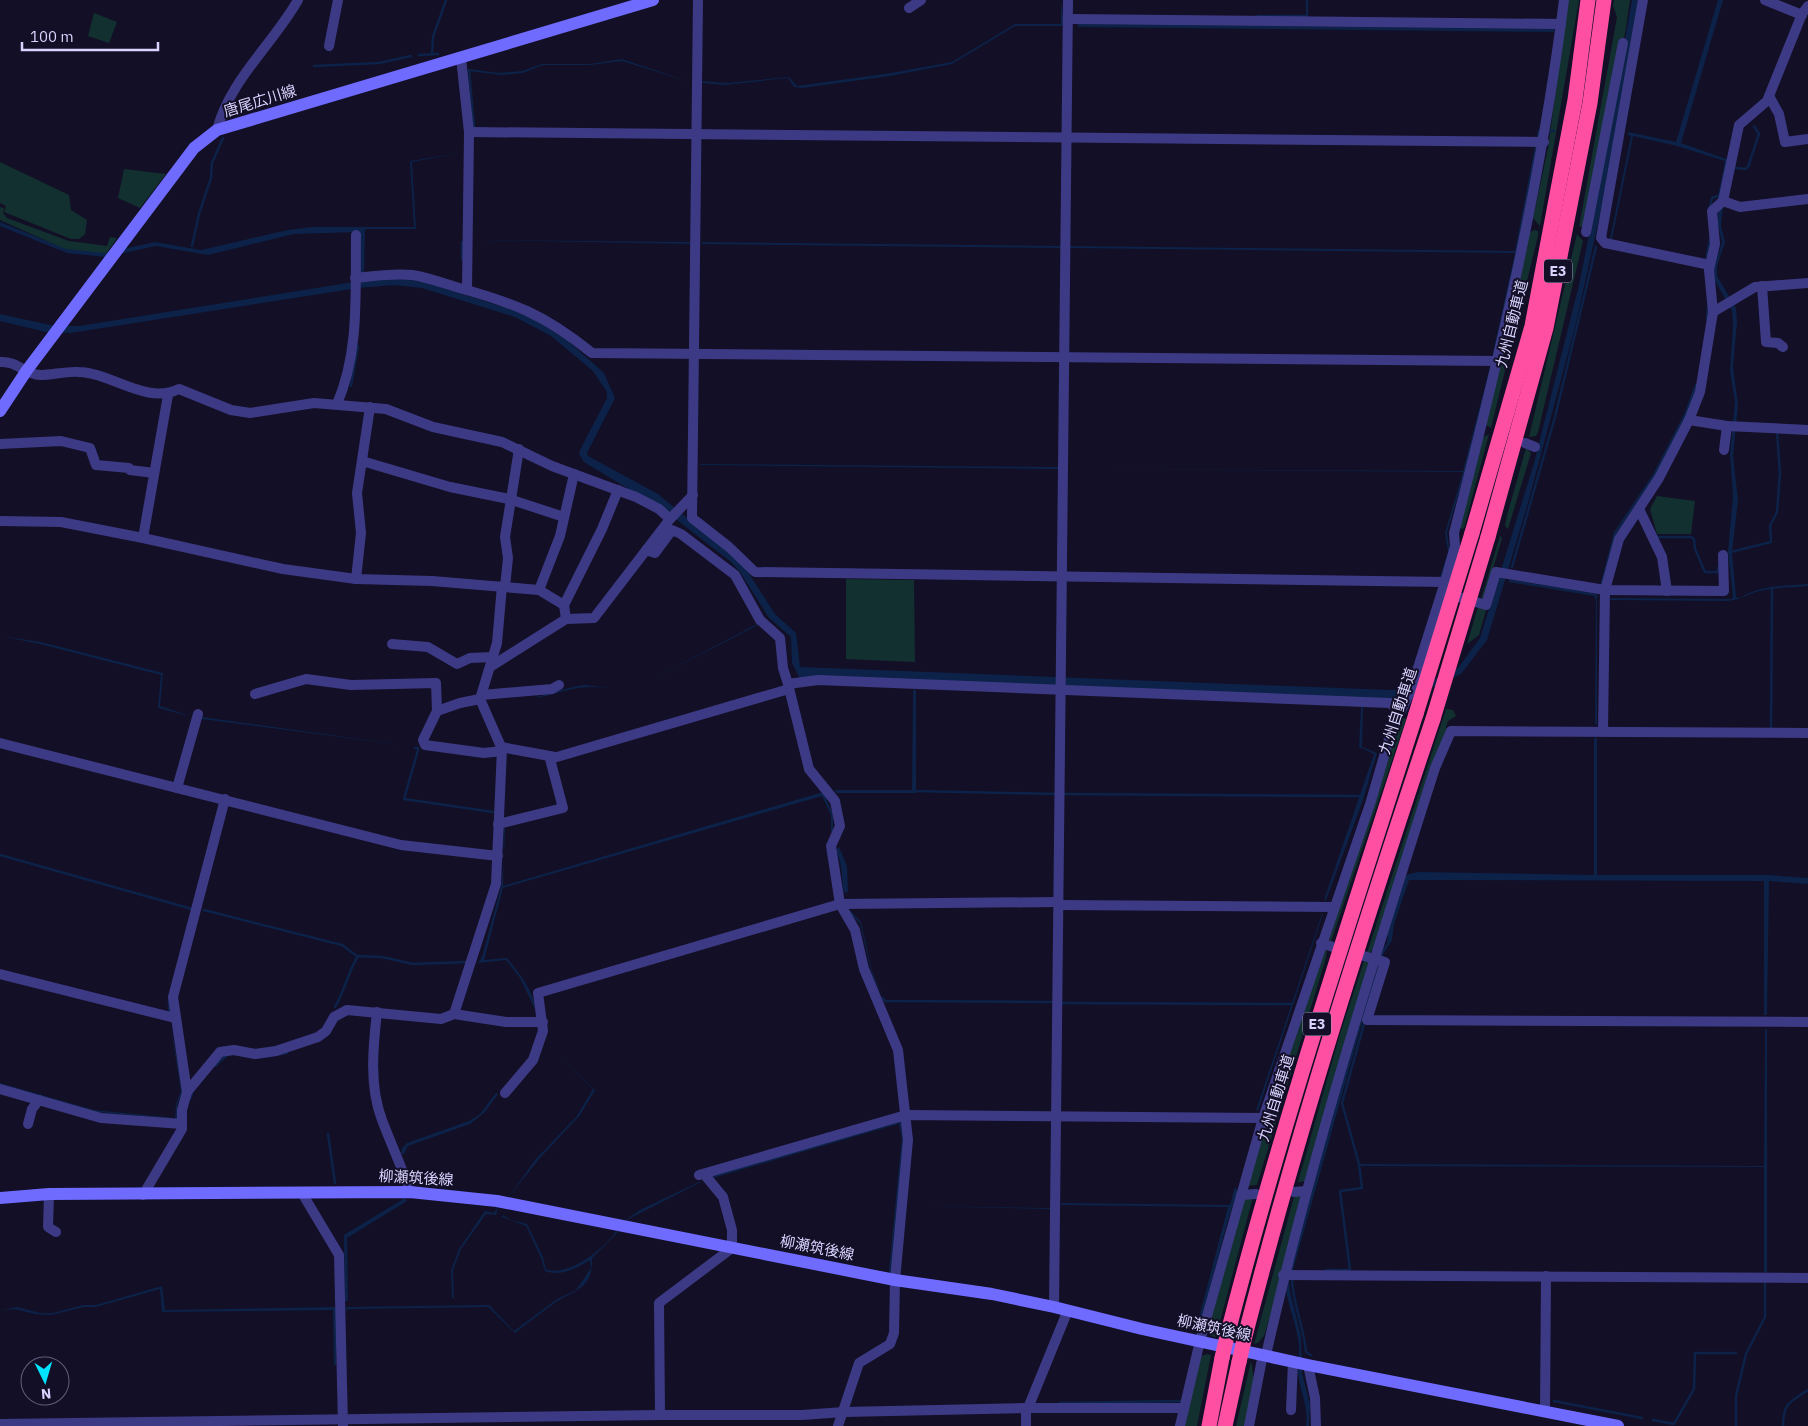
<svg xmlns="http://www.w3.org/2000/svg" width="1808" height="1426" font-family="'IBM Plex Sans','Noto Sans JP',sans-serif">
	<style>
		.green { fill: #12302f }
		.water { fill: #0c2248 }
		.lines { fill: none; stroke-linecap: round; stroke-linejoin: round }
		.stream { stroke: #0c2248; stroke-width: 2.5 }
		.minor { stroke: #3d3a85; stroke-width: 10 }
		.secondary { stroke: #6f6bff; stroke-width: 12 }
		.motorway { stroke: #ff4fa3; stroke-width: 15 }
		.motorway-bridge { stroke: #ff4fa3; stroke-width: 15 }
		.labels { text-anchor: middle; stroke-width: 4; stroke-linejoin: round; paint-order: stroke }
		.shield { fill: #130f26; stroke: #9e99be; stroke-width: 1 }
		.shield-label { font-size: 14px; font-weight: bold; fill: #d9d4ff }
		.street-label { font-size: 15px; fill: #d9d4ff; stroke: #130f26 }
	</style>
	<rect width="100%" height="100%" fill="#130f26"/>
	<g class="green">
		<path d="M 1568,0 L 1579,0 L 1540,226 L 1533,218 L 1548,148 Z"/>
		<path d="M 1614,0 L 1630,0 C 1620,76 1600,151 1583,226 L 1579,227 L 1617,17 L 1613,6 Z"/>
		<path d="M 94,13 L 117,22 L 109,43 L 88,36 Z"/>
		<path d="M 0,162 L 69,195 L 71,210 L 87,220 L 85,234 L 79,239 L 71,239 L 4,212 L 6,206 L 0,203 Z"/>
		<path d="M 124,169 L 166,174 L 140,208 L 118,198 Z"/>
		<path d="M 0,207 L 4,208 L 3,213 L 7,218 L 69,241 L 107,246 L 110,237 L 117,238 L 106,254 L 69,251 L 0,220 Z"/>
		<path d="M 1534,230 L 1538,231 L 1538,236 L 1491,428 L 1486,425 L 1518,289 L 1529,233 Z"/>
		<path d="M 1577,234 L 1583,241 L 1538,432 L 1536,436 L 1529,437 Z"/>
		<path d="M 1489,434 L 1464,528 L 1462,529 L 1458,527 L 1482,438 Z"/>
		<path d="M 1526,448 L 1531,453 L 1508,529 L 1505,526 L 1507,515 Z"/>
		<path d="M 1657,496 L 1695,501 L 1691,534 L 1657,534 L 1650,509 Z"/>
		<path d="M 1500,536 L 1502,538 L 1485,597 L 1481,599 Z"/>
		<path d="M 846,579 L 914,580 L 915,662 L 846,659 Z"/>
		<path d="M 1478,607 L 1486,610 L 1479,635 L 1467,644 Z"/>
		<path d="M 1446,709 L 1453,710 L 1456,716 L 1448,721 L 1446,727 L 1448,732 L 1372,951 L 1367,953 Z"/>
		<path d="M 1402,717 L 1406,719 L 1331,942 L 1327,935 L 1391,741 Z"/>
		<path d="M 1325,948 L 1327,951 L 1326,958 L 1257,1185 L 1246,1186 L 1255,1154 Z"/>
		<path d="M 1364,961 L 1371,963 L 1307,1181 L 1298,1182 L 1340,1034 Z"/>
		<path d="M 1295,1193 L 1300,1194 L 1299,1209 L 1275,1300 L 1264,1336 L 1258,1343 L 1254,1344 Z"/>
		<path d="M 1253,1197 L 1216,1337 L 1211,1336 L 1207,1329 L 1244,1198 Z"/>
		<path d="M 1207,1354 L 1211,1355 L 1197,1426 L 1184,1426 L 1201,1356 Z"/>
		<path d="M 1251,1361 L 1254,1379 L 1245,1426 L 1236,1426 Z"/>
	</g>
	<g class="water">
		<path d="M 1061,0 L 1064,26 L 1015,26 L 952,64 L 890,76 L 802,88 L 794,87 L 788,78 L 724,85 L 702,83 L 703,81 L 727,83 L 789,77 L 797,86 L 891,73 L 952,62 L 1015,24 L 1061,24 Z"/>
		<path d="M 1632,0 L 1639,0 L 1607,183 L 1575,327 L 1528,503 L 1487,640 L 1461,674 L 1400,703 L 1393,700 L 800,679 L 792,663 L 791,637 L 769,618 L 740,572 L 731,562 L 668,513 L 584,462 L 579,454 L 580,450 L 607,398 L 607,392 L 593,371 L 551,336 L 515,317 L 422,288 L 394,285 L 358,288 L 71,333 L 46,332 L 0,321 L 0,314 L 55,326 L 79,326 L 360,281 L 359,232 L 294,234 L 208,255 L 156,246 L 106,257 L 67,253 L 0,226 L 0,222 L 66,249 L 105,253 L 155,242 L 201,250 L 288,230 L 312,227 L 414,227 L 410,161 L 464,152 L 412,162 L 416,229 L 365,229 L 364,280 L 400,278 L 427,283 L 513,310 L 532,318 L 566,339 L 604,373 L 615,398 L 587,453 L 588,456 L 658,494 L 730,553 L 748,572 L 775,614 L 796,633 L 800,667 L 1390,690 L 1415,689 L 1458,668 L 1480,638 L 1534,463 L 1579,285 L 1598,190 Z"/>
		<path d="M 1718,0 L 1723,0 L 1681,143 L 1729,160 L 1720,199 L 1723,208 L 1721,226 L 1725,242 L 1717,266 L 1717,276 L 1736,308 L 1737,322 L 1733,367 L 1738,405 L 1733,456 L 1738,500 L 1732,553 L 1736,597 L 1740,598 C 1760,585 1784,586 1808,584 L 1808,586 C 1790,588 1770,587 1753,593 C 1743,597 1738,600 1727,601 L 1610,600 L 1611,598 L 1732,599 L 1733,597 L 1728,552 L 1733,496 L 1730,454 L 1735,401 L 1730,372 L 1733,325 L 1732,311 L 1715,281 L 1713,272 L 1722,242 L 1718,225 L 1718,196 L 1725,161 L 1677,146 L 1633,136 L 1612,239 L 1610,239 L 1631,136 L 1628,135 L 1628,132 L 1676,142 Z"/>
		<path d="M 1078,24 L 1554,29 L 1554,32 L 1078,27 Z"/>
		<path d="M 622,59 L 693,83 L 622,61 L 590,65 L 543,65 L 523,73 L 502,75 L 468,71 L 469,69 L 499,73 L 522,71 L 542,64 L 590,64 Z"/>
		<path d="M 1535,146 L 1537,146 L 1509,296 L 1494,357 L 1492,357 L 1515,253 L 1069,248 L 1069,246 L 1515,251 Z"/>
		<path d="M 474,240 L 692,242 L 692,244 Z"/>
		<path d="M 702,242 L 1062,246 L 1062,248 L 702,244 Z"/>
		<path d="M 1490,367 L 1492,367 L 1478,428 L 1447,533 L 1450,552 L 1442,577 L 1440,577 L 1448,552 L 1445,533 L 1463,472 L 1068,469 L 1463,471 Z"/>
		<path d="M 700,464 L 1059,467 L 1059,469 L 700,465 Z"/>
		<path d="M 1596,595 L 1597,599 L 1597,725 L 1595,724 Z"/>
		<path d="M 757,624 L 758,625 L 641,685 Z"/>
		<path d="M 0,636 L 41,642 L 163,673 L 160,706 L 193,717 L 158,708 L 161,675 L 40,644 Z"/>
		<path d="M 585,685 L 634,691 C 616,689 596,685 578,688 C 563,690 550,696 535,698 C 538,696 578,685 585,685 Z"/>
		<path d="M 913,690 L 916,690 L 916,793 L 836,793 L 835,790 L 912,790 Z"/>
		<path d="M 1361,707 L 1363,707 L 1362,747 L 1377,753 L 1363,800 L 1326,900 L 1324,900 L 1374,754 L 1359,747 Z"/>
		<path d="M 202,717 L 417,747 L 202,719 Z"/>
		<path d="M 1594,738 L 1597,738 L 1597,875 L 1769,875 L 1808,878 L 1808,884 L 1769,881 L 1767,1015 L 1764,1015 L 1764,881 L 1409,880 L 1394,924 L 1392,940 L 1384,953 L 1362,1023 L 1293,1270 L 1286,1270 L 1381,952 L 1387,943 L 1388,928 L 1406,875 L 1418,872 L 1594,875 Z"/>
		<path d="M 823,792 L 833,814 L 833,832 L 831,832 L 831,815 L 822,796 L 503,888 L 484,960 L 507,958 C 520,974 533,990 536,1011 L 520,978 L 506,960 L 478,963 L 482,957 L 501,887 L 504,861 L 503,828 L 505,828 L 503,886 Z"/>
		<path d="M 839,847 L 847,866 L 848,892 L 844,893 C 841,876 843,866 836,850 Z"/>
		<path d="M 849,909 L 861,922 L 872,971 L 884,1000 L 872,975 L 860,923 L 851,915 Z"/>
		<path d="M 1322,914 L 1323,914 L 1258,1111 L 1256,1110 Z"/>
		<path d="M 170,1023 L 183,1090 L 177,1105 L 177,1119 L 96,1112 L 0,1085 L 0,1083 L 94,1110 L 175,1118 L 176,1104 L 181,1091 Z"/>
		<path d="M 1765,1029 L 1767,1029 L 1767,1272 L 1764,1272 L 1764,1167 L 1359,1166 L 1358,1164 L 1764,1166 Z"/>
		<path d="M 544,1043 L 595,1090 L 580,1115 L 539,1159 L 508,1198 L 535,1160 L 577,1116 L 593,1089 Z"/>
		<path d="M 496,1093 L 498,1094 L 485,1112 L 470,1124 L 408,1146 L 404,1154 L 401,1154 L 402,1148 L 407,1143 L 469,1121 L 480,1114 Z"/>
		<path d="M 1252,1124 L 1235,1187 L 1238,1191 L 1228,1220 L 1199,1330 L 1196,1329 L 1228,1207 L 1061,1205 L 1061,1203 L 1230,1205 Z"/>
		<path d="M 701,1181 L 701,1182 L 623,1222 L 640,1210 Z"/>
		<path d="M 405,1198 L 407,1201 L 347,1238 L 348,1301 L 345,1301 L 344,1235 Z"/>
		<path d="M 908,1206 L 1052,1208 L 1052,1209 Z"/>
		<path d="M 498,1207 L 496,1215 L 486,1214 L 461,1249 L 453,1270 L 454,1298 L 452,1298 L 451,1270 L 459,1249 L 485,1211 L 494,1213 Z"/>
		<path d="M 503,1215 L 511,1220 L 527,1224 L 543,1257 L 546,1269 C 568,1278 605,1248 616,1231 L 618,1232 L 592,1258 C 593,1288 577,1289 556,1302 C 542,1312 528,1323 515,1333 L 488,1307 L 349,1309 L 346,1311 L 346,1307 L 348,1307 L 489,1305 L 514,1331 L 557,1299 L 576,1290 L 591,1268 L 590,1260 C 577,1268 561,1277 545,1271 L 541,1258 L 526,1226 L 502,1217 Z"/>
		<path d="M 1285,1279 L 1289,1279 L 1290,1291 L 1301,1336 L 1302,1373 L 1310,1404 L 1309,1426 L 1306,1426 C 1309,1407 1300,1392 1298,1373 C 1297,1361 1301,1351 1298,1339 C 1295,1318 1285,1300 1285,1279 Z"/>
		<path d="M 162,1286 L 165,1310 L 336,1307 L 336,1365 L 334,1365 L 333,1310 L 162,1312 L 160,1289 L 96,1307 L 84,1307 L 51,1315 L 35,1314 L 15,1309 L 0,1310 L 17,1307 L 40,1313 L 53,1313 L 83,1305 L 96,1305 Z"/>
	</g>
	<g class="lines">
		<g class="stream">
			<path d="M 1258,16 L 1307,16 L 1307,0"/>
			<path d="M 432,54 L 433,37 L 446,0"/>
			<path d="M 419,55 L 438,54"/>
			<path d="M 314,66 L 379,63 L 411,56"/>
			<path d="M 469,70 L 474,126"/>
			<path d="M 1549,131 L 1554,131"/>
			<path d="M 1538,136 L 1539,131"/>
			<path d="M 1736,168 L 1745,169 L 1748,167 L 1759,134 L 1754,126"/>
			<path d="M 1710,207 L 1712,198 L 1718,196"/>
			<path d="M 462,242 L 462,259"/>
			<path d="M 192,246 L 199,214 L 211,178 L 212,163 L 223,138"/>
			<path d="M 1706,261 L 1710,239"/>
			<path d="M 1707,318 L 1708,306"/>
			<path d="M 351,386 L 358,346"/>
			<path d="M 1656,537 L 1691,537 L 1694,539 L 1695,549 L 1705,572 L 1717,572 L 1719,566"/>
			<path d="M 1731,552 L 1771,542 L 1770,526 L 1777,512 L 1780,473 L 1777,432"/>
			<path d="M 1512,567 L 1555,417 L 1596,247"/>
			<path d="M 1510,581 L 1596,595 L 1596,598"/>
			<path d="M 1602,583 L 1615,533 L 1654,475 L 1686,413 L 1696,385"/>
			<path d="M 1771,730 L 1772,588"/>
			<path d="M 415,748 L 418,748 L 418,750 L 404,799 L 493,812"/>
			<path d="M 914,791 L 1058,794"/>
			<path d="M 1063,794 L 1363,796"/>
			<path d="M 0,855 L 192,909"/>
			<path d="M 204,910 L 342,945 L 357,956"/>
			<path d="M 883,998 L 885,1001 L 1054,1002"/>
			<path d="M 1059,1003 L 1292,1004"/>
			<path d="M 335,1007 C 345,990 348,972 358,956 L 382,957 L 413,964 L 467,962"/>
			<path d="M 169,1011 L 169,996"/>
			<path d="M 257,1058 L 287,1053"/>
			<path d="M 215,1066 L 227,1055"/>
			<path d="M 190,1099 L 192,1094"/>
			<path d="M 328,1134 L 335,1183"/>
			<path d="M 712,1177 L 900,1122 L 903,1138 L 890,1273"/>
			<path d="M 1326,1270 L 1350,1270 L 1340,1191 L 1362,1188 L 1359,1164 L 1342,1103 L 1364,1024"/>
			<path d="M 1292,1279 C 1293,1305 1304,1327 1306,1352 L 1311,1355"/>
			<path d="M 1554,1401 L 1642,1418"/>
			<path d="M 1059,1403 L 1181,1401"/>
			<path d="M 1653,1420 L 1674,1424 L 1694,1389 L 1695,1353 L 1736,1353"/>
			<path d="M 1736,1426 L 1736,1396 L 1746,1354 L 1765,1317 L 1765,1282"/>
			<path d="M 1783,1426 C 1783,1403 1790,1402 1808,1390"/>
		</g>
		<g class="minor">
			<path d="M 698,0 L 692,518 L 729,547 L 755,572 L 1445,582"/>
			<path d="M 1643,0 L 1601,238 L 1605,243 L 1710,265"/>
			<path d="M 1765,0 L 1802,15"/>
			<path d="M 909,8 L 921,0"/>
			<path d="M 1068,19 L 1561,24"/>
			<path d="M 329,46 L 338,0"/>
			<path d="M 461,58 L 469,132 L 467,290"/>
			<path d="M 1769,96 L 1779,114 L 1785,142 L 1808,139"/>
			<path d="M 217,130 C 229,81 273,44 298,0"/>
			<path d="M 469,132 L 1544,142"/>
			<path d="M 1723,201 L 1740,207 L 1808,199"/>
			<path d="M 1586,232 L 1623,43"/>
			<path d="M 355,278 C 374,276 393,273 412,275 C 427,277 442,283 456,287 C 514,303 544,314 592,353 L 1497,361"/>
			<path d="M 1762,286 L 1766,342 L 1778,343 L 1783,347"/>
			<path d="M 1713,312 L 1755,287 L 1808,283"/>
			<path d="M 0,362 C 18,361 24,374 40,375 C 52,375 66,371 79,372 C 112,373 146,405 179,389 L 231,410 L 250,413 L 314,403 L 386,409 L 433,427 L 502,442 L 552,466 L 636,497 L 659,509 L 670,519"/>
			<path d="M 337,404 C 360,351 355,292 356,235"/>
			<path d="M 1689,420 L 1727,426 L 1808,430"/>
			<path d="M 1525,443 L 1535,447"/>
			<path d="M 0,444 L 61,441 L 90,448 L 96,465 L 129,468 L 130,470 L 154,473"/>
			<path d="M 1724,450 L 1727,426"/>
			<path d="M 362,461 L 450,487 L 509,499 L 564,517"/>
			<path d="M 1639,509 L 1662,557 L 1667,591"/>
			<path d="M 0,521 L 61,522 L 143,538 L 283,569 L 356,579 L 432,581 L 539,590 L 564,605 L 566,619"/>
			<path d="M 143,538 L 168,395"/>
			<path d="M 646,550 L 655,553 L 672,530 L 681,534 L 735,575 L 760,620 L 780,638 L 783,668 L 788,684 L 818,680 L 1390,703 L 1400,712"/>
			<path d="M 356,579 L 361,533 L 357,493 L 370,407"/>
			<path d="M 505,587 L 508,558 L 505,537 L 519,449"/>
			<path d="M 539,590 L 560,536 L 574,474"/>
			<path d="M 1448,594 L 1486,605 L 1496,572 L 1605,590 L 1724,591 L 1723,555"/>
			<path d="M 564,605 L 602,529 L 618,490"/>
			<path d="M 392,644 L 428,647 L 457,664 L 470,658 L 493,657"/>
			<path d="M 490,667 L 566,619 L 594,618 L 670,519 L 693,495"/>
			<path d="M 788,684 L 809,769 L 835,801 L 840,826 L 831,846 L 840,904 L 855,930 L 864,969 L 898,1050 L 908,1140 L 895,1280 L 894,1333 L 890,1344 L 859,1363 L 838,1426"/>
			<path d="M 255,694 L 306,679 L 351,685 L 436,683 L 437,711 L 423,740 L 425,745 L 484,753 L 502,751"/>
			<path d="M 482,695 L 552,689 L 559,685"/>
			<path d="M 437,711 L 460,703 L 480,699"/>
			<path d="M 1603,731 L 1605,590 L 1619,539 L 1659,478 L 1689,420 L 1700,392 L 1713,312 L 1709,270 L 1715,244 L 1712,211 L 1723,201 L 1739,125 L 1767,101 L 1802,14 L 1808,6"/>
			<path d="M 0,743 L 401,845 L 498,856"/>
			<path d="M 501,747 L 555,757"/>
			<path d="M 177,788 L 198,714"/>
			<path d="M 498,824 L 563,808 L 550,759 L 789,689"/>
			<path d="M 1059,905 L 1333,907"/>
			<path d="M 1321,943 L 1333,947"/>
			<path d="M 1364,956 L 1385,962 L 1367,1020 L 1808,1022"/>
			<path d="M 0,974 L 175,1018"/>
			<path d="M 377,1012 C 373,1047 369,1086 382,1120 C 391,1144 402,1167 410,1192"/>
			<path d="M 454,1014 L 496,884 L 502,749 L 480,699 L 497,643 L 502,586"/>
			<path d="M 0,1089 L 101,1118 L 182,1124"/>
			<path d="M 187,1092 L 220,1052 L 234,1050 L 255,1054 L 276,1051 L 318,1037 L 326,1031 L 334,1017 L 347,1010 L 441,1019 L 454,1014 L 506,1022 L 543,1022"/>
			<path d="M 505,1093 L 533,1060 L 543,1031 L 538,993 L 840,904 L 1059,902"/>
			<path d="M 28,1124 L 32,1109 L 39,1100"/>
			<path d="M 699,1175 L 906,1115 L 1263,1118"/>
			<path d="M 1294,1192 L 1306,1191"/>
			<path d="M 302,1193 L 339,1255 L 343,1426"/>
			<path d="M 49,1194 L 48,1227 L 56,1232"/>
			<path d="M 143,1195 L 182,1129 L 182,1110 L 187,1092 L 173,997 L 225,799"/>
			<path d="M 1241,1195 L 1256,1194"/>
			<path d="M 1283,1275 L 1808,1278"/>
			<path d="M 1054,1307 L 1068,0"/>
			<path d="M 1266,1355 C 1311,1156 1373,962 1435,768 L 1451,731 L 1808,733"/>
			<path d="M 1308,1365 L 1315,1398 L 1316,1426"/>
			<path d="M 1026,1408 L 1026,1426"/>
			<path d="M 1028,1408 L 1068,1310"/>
			<path d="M 1291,1410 L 1293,1361"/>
			<path d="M 1545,1412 L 1546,1276"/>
			<path d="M 660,1415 L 659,1303 L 732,1248 L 732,1230 L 723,1197 L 704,1174"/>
			<path d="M 0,1424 L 660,1415 L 802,1415 L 844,1412 L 1026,1408 L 1184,1408"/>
			<path d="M 1180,1426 L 1200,1341 L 1263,1118 L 1371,801 L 1391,732 L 1411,690 L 1445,582 L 1455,546 L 1454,533 C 1500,356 1541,182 1564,0"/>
			<path d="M 1249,1426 L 1263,1354"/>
		</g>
		<g class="secondary">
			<path d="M 0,411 L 27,370 L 194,148 L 217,130 L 653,0"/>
			<path d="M 0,1198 L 49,1194 L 410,1192 L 497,1201 L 895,1280 L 992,1294 L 1054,1307 L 1142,1329 L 1308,1365 L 1618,1426"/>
		</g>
		<g class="motorway">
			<path d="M 1472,533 L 1532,326 L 1575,100 L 1588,0"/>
			<path d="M 1488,537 L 1546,328 L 1590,103 L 1604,0"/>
			<path d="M 1227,1336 C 1281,1126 1350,920 1416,714"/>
			<path d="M 1244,1340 C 1298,1130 1364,924 1433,719"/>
			<path d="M 1209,1426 L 1222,1358"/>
			<path d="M 1225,1426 L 1239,1362"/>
		</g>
		<g class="motorway-bridge">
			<path d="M 1416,714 L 1472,533"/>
			<path d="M 1433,719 L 1488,537"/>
			<path d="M 1222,1358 L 1227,1336"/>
			<path d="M 1239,1362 L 1244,1340"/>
		</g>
	</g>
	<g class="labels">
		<g class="shield">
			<rect x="1544" y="259.5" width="28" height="23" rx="4"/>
			<rect x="1303" y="1012.5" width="28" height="23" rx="4"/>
		</g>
		<g class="shield-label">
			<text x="1558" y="276">E3</text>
			<text x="1317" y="1029">E3</text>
		</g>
		<g class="street-label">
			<text transform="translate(260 101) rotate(-17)" y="5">唐尾広川線</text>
			<text transform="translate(1512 324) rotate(-76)" y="5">九州自動車道</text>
			<text transform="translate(1398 711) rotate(-72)" y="5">九州自動車道</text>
			<text transform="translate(1276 1098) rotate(-73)" y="5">九州自動車道</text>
			<text transform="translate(416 1178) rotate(3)" y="5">柳瀬筑後線</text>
			<text transform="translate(817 1248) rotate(11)" y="5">柳瀬筑後線</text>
			<text transform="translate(1214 1328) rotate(12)" y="5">柳瀬筑後線</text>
		</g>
	</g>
	<g transform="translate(45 1381) rotate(175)"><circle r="24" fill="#130f26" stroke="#625e7d"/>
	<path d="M0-4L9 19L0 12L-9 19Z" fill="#00e5ff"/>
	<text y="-8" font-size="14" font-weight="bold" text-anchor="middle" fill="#d9d4ff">N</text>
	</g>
	<path d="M22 42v8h136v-8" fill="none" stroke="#d9d4ff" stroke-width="2.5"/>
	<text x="30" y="42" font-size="15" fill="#d9d4ff" stroke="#130f26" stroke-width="4" paint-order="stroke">100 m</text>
</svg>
